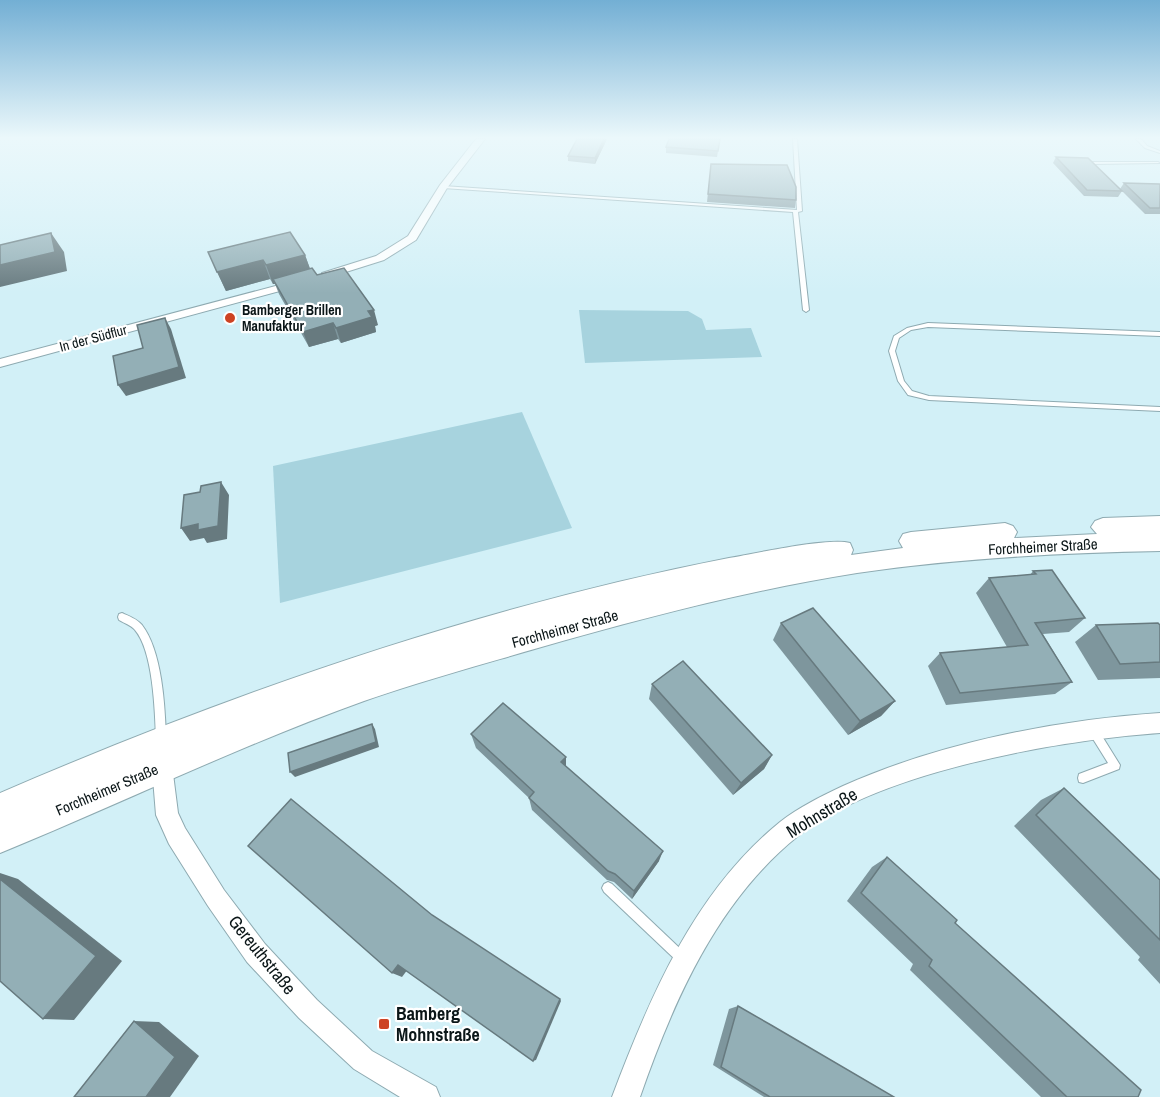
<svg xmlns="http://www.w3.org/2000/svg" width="1160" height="1097" font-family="'Archivo Narrow',sans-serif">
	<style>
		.green { fill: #a7d3de }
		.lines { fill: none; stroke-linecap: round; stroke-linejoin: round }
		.lane-casing { stroke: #8eaab1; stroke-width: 2 }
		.street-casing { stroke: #8eaab1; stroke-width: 2 }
		.secondary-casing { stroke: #8eaab1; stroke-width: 2 }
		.lane { fill: #fff; fill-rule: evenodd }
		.street { fill: #fff; fill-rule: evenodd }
		.secondary { fill: #fff; fill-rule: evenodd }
		.wall { fill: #7e969d }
		.shaded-wall { fill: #677a7f }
		.building { fill: #93afb6; stroke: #677a7f; stroke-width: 1.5 }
		.poi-dot { fill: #cd4323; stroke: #fff; stroke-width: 2 }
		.labels { text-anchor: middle; stroke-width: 4.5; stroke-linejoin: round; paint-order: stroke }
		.far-poi-label { font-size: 14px; font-weight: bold; fill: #0b1618; stroke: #fff; text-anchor: start }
		.far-street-label { font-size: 14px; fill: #0b1618; stroke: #fff }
		.street-label { font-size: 15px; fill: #0b1618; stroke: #fff }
		.near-street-label { font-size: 18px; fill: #0b1618; stroke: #fff }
		.near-poi-label { font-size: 18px; font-weight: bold; fill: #0b1618; stroke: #fff; text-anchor: start }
	</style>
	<rect width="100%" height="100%" fill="#d2f0f7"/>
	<g class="green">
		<path d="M 579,310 L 688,311 L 702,319 L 706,330 L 751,328 L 762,357 L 585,363 Z"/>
		<path d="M 522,412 L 572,528 L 280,603 L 273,466 Z"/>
	</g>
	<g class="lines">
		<g class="lane-casing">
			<g id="lane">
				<path d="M 793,139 L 797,139 L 802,211 L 798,212 L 809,310 L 806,312 L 803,310 L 793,212 L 443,188 L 441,187 L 443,186 L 797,210 Z"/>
				<path d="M 1136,139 L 1141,139 L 1147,146 L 1160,151 L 1160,153 L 1145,148 Z"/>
				<path d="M 1091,162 L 1158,162 L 1160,163 L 1093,164 L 1091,164 Z"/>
				<path d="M 928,323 L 1160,332 L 1160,336 L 928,327 L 911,330 L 899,338 L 895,351 L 904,381 L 912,391 L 929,396 L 1160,407 L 1160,411 L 929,400 L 908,395 L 898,381 L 889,351 L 894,336 L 907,328 Z"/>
				<path d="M 122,613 C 129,616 137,619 142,625 C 162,651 165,706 166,738 L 165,741 L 161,743 L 157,741 L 156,738 C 155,710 153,651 135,630 C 131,625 124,623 119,620 L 118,617 L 119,614 Z"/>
				<path d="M 1093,726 L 1097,728 L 1120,765 L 1119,769 L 1083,783 L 1079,782 L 1078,778 L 1079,774 L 1108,763 L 1088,731 L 1089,728 Z"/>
				<path d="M 608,882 L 612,884 L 688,956 L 690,960 L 688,964 L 684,966 L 680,964 L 604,892 L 602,888 L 604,884 Z"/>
			</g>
		</g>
		<g class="street-casing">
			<g id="street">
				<path d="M 476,139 L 485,139 L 447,188 L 416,240 L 384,260 L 330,277 L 322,277 L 322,273 L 376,256 L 408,236 L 440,185 Z"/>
				<path d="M 298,280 L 304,283 L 302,285 L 0,367 L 0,359 Z"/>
				<path d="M 1160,713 L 1160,733 C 1058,740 878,772 798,836 C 717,901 673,1002 640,1097 L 612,1097 C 650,996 695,891 780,822 C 799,807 822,796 843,786 C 939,743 1055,720 1160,713 Z"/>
				<path d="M 162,756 L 169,759 L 172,766 L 178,813 L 185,828 L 224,890 L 265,944 L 317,1000 L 372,1051 L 436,1087 L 440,1097 L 400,1097 L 354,1069 L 299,1018 L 247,962 L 208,906 L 169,844 L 156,815 L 152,766 L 155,759 Z"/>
			</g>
		</g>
		<g class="secondary-casing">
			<path id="secondary" d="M 1160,516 L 1160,551 C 1059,553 958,558 857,573 C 749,590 643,618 538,648 C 480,665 421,681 364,701 C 239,746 122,803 0,853 L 0,793 C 234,692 478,607 729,558 C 753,554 829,537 850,543 L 853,550 L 851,555 L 903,548 L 899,541 L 903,534 L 911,532 L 1005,523 L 1013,526 L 1017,532 L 1014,538 L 1097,534 L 1091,527 L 1095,521 L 1103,518 Z"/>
		</g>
		<use href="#lane" class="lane"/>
		<use href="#street" class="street"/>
		<use href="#secondary" class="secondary"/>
	</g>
	<g class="wall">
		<path d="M 577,139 L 607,139 L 595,164 L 568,161 L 568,156 Z"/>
		<path d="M 720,139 L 717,157 L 666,153 L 666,147 Z"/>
		<path d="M 1056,157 L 1122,191 L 1118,197 L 1084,196 L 1053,163 Z"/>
		<path d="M 711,164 L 796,200 L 795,208 L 707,202 Z"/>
		<path d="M 1124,183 L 1160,184 L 1160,214 L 1145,214 L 1120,189 Z"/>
		<path d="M 208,252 L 305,255 L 310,269 L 378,325 L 375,326 L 376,332 L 341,343 L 338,339 L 309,347 L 279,294 L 275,284 L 273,284 L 270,279 L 226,291 Z"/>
		<path d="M 1033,571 L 1085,618 L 1069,632 L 1043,634 L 1072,682 L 1055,694 L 946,705 L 928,666 L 940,653 L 1007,647 L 976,593 L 989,578 L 1030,575 Z"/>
		<path d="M 781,623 L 895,701 L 881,716 L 848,735 L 773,640 Z"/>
		<path d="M 1096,625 L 1160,625 L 1160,678 L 1098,680 L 1075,642 Z"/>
		<path d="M 652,684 L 772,755 L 764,769 L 733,795 L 649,699 Z"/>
		<path d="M 471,734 L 566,757 L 566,767 L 659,861 L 632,899 L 614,882 L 607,880 L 532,810 L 529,798 L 476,748 Z"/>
		<path d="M 1064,788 L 1160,880 L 1160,984 L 1138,960 L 1140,957 L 1014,826 L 1041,800 Z"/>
		<path d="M 887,857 L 955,923 L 1138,1097 L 1041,1097 L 910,970 L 913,964 L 847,901 L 872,867 Z"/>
		<path d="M 738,1006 L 894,1097 L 764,1097 L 713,1065 L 729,1009 Z"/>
	</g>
	<g class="shaded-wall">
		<path d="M 604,139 L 607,139 L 595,164 L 595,158 Z"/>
		<path d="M 51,233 L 64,252 L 67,271 L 0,287 L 0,265 Z"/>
		<path d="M 305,255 L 312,274 L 273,279 L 275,284 L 273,284 L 266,265 Z"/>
		<path d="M 263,260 L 270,279 L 226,291 L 217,272 Z"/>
		<path d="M 374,310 L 378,325 L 375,326 L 376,332 L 341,343 L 336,328 L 368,311 Z"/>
		<path d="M 165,318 L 171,329 L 186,378 L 126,396 L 118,385 Z"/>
		<path d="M 333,323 L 338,339 L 309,347 L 303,332 Z"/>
		<path d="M 221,482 L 229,495 L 227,539 L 207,543 L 204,538 L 190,541 L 181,528 L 198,524 Z"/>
		<path d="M 895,701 L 881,716 L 848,735 L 860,721 Z"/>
		<path d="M 372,724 L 375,729 L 379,747 L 295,777 L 290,772 Z"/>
		<path d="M 772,755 L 764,769 L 733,795 L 741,783 Z"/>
		<path d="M 566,757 L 566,770 L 561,762 Z"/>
		<path d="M 663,851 L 659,861 L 632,899 L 634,891 Z"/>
		<path d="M 0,873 L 18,879 L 122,961 L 74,1020 L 43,1019 L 0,879 Z"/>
		<path d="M 398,965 L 408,969 L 402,977 L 392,973 Z"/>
		<path d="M 560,999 L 561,1001 L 536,1060 L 533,1061 Z"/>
		<path d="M 134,1021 L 159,1022 L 199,1056 L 170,1097 L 146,1097 Z"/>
	</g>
	<g class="building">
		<path d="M 577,139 L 604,139 L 595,158 L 568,156 Z"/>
		<path d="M 669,139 L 720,139 L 718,151 L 666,147 Z"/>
		<path d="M 1056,157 L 1088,158 L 1122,191 L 1087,190 Z"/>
		<path d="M 711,164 L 787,165 L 796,187 L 796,200 L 708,194 Z"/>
		<path d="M 1124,183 L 1160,184 L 1160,208 L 1150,208 Z"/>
		<path d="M 290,232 L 305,255 L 266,265 L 263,260 L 217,272 L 208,252 Z"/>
		<path d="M 51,233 L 55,252 L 0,265 L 0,245 Z"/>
		<path d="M 312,268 L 317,275 L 344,268 L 374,310 L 368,311 L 372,317 L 336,328 L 333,323 L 303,332 L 273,279 Z"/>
		<path d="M 165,318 L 179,367 L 118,385 L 113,356 L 143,348 L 137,325 Z"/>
		<path d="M 221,482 L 218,526 L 198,530 L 198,524 L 181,528 L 184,495 L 200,492 L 201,486 Z"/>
		<path d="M 1052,570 L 1085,618 L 1035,623 L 1072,682 L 960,693 L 940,653 L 1028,645 L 989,578 L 1036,574 L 1033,571 Z"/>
		<path d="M 813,608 L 895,701 L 860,721 L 781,623 Z"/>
		<path d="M 1158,623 L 1160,625 L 1160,662 L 1120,664 L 1096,625 Z"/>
		<path d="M 683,661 L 772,755 L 741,783 L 652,684 Z"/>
		<path d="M 503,703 L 566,757 L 561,762 L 663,851 L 634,891 L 615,874 L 608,871 L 529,798 L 534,792 L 471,734 Z"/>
		<path d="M 372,724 L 376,742 L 290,772 L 288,753 Z"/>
		<path d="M 1064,788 L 1160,880 L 1160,940 L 1036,815 Z"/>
		<path d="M 291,799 L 432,915 L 560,999 L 533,1061 L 398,965 L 392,973 L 248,846 Z"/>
		<path d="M 887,857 L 957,920 L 955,923 L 1141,1090 L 1138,1097 L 1067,1097 L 929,966 L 932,960 L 861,893 Z"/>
		<path d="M 0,879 L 96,956 L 43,1019 L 0,981 Z"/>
		<path d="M 738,1006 L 771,1025 L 894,1097 L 770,1097 L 721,1067 Z"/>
		<path d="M 134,1021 L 175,1057 L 146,1097 L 74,1097 Z"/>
	</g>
	<linearGradient id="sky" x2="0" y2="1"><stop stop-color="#73afd4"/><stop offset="0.47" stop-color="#ebf8fb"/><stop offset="1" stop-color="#ebf8fb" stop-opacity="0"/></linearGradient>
	<rect width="1160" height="293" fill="url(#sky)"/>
	<g class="poi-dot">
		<circle cx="230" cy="318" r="6"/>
		<rect x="378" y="1018" width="12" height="12" rx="3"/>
	</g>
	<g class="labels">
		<g class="far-poi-label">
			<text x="242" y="315">Bamberger Brillen<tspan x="242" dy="16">Manufaktur</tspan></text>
		</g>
		<g class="far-street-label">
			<text transform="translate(93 338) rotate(-15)" y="5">In der Südflur</text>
		</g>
		<g class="street-label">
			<text transform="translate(1043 547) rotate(-3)" y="5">Forchheimer Straße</text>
			<text transform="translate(565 629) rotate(-15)" y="5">Forchheimer Straße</text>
			<text transform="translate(107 790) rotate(-23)" y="5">Forchheimer Straße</text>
		</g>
		<g class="near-street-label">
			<text transform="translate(822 813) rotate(-31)" y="6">Mohnstraße</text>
			<text transform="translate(262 955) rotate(51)" y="6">Gereuthstraße</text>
		</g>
		<g class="near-poi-label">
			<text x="396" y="1020">Bamberg<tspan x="396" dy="21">Mohnstraße</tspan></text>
		</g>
	</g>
</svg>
